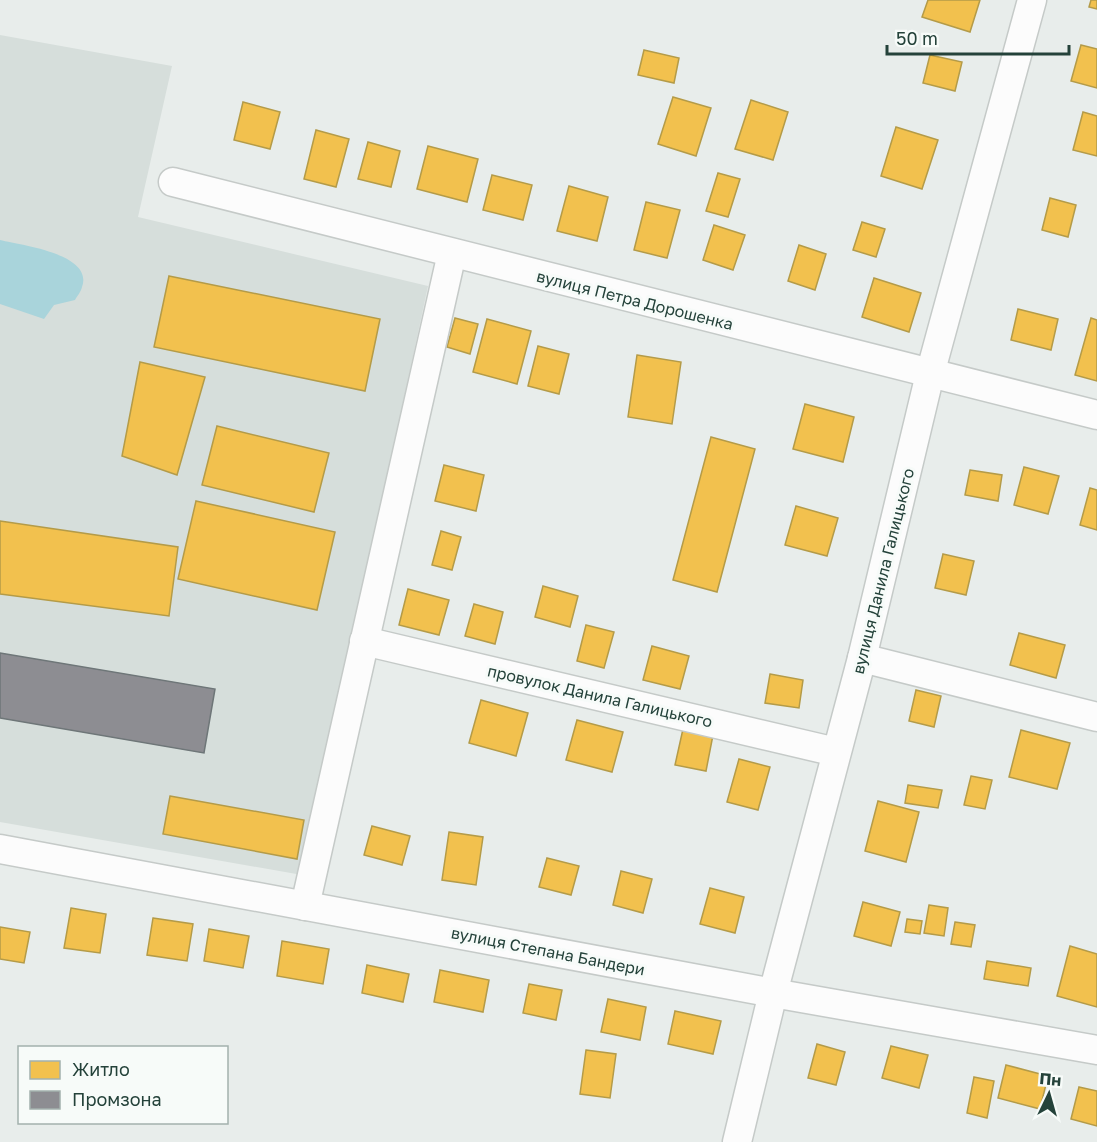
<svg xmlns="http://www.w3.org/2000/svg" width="1097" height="1142" font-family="'Golos Text',sans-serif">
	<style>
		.built { fill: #d6dedb }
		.water { fill: #a9d4db }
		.homes { fill: #f2c14e; stroke: #b49b48; stroke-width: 1.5 }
		.industry { fill: #8d8d92; stroke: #6e7678; stroke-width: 1.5 }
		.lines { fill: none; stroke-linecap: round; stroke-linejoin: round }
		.minor-casing { stroke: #c5cac8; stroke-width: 31 }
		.minor { stroke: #fcfcfc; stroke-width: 28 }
		.labels { text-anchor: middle; stroke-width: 6; stroke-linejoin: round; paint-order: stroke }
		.street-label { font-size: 16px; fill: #24423a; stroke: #f7fbf9 }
	</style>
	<rect width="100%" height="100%" fill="#e8edeb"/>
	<path class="built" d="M 0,35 L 172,66 L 138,217 L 428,286 L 302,875 L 0,822 Z"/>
	<path class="water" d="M 0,240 C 21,245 94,254 82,287 C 81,292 77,296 75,300 L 54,305 L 44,319 L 0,304 Z"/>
	<g class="homes">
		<path d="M 928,0 L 980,0 L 970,32 L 922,17 Z"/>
		<path d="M 1091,0 L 1097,0 L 1097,9 L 1089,7 Z"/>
		<path d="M 1081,45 L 1097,49 L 1097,88 L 1071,81 Z"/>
		<path d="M 644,50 L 679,58 L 674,83 L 638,75 Z"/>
		<path d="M 930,55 L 962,62 L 955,91 L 923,83 Z"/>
		<path d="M 673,97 L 711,108 L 696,156 L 658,144 Z"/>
		<path d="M 751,100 L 788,112 L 773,160 L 735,149 Z"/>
		<path d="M 243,102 L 280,112 L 270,149 L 234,140 Z"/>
		<path d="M 1083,112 L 1097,116 L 1097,156 L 1073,150 Z"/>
		<path d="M 896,127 L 938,140 L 922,189 L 881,176 Z"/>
		<path d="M 316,130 L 349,139 L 336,187 L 304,179 Z"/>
		<path d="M 368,142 L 400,151 L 391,187 L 358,179 Z"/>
		<path d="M 428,146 L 478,159 L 467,202 L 417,189 Z"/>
		<path d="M 718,173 L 740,179 L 728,217 L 706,211 Z"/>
		<path d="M 492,175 L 532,185 L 523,220 L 483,210 Z"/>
		<path d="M 569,186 L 608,197 L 597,241 L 557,231 Z"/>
		<path d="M 1050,198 L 1076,205 L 1068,237 L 1042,230 Z"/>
		<path d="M 646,202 L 680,210 L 667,258 L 634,250 Z"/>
		<path d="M 862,222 L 885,229 L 876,257 L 853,250 Z"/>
		<path d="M 714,225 L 745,235 L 733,270 L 703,260 Z"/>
		<path d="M 799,245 L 826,254 L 815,290 L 788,281 Z"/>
		<path d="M 169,276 L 380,319 L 365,391 L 154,347 Z"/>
		<path d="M 874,278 L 921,293 L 909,332 L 862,317 Z"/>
		<path d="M 1018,309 L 1058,319 L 1051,350 L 1011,340 Z"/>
		<path d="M 455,318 L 478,324 L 470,354 L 447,347 Z"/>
		<path d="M 1091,318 L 1097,320 L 1097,381 L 1075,375 Z"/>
		<path d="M 487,319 L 531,331 L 517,384 L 473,372 Z"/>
		<path d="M 538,346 L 569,354 L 559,394 L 528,386 Z"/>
		<path d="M 637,355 L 681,362 L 672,424 L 628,417 Z"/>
		<path d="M 140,362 L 205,377 L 177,475 L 122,456 Z"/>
		<path d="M 805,404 L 854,417 L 843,462 L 793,449 Z"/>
		<path d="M 217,426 L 329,453 L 314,512 L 202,485 Z"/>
		<path d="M 711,437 L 755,449 L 717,592 L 673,580 Z"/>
		<path d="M 444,465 L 484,475 L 476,511 L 435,501 Z"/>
		<path d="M 1024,467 L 1059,476 L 1048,514 L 1014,505 Z"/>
		<path d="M 970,470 L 1002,475 L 998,501 L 965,495 Z"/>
		<path d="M 1090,488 L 1097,490 L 1097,530 L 1080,525 Z"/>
		<path d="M 196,501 L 335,532 L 317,610 L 178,579 Z"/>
		<path d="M 796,506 L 838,518 L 827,556 L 785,545 Z"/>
		<path d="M 0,521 L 178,547 L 169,616 L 0,594 Z"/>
		<path d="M 441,531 L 461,537 L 452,570 L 432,565 Z"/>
		<path d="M 943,554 L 974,561 L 966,595 L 935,588 Z"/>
		<path d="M 543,586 L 578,596 L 570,627 L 535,617 Z"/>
		<path d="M 408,589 L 449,600 L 439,635 L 399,625 Z"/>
		<path d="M 474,604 L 503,612 L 495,644 L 465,636 Z"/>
		<path d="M 586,625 L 614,632 L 604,668 L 577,661 Z"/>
		<path d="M 1019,633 L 1065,645 L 1056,678 L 1010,665 Z"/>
		<path d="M 652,646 L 689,656 L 680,689 L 643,680 Z"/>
		<path d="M 770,674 L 803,680 L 799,708 L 765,703 Z"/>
		<path d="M 916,690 L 941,696 L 934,727 L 909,721 Z"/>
		<path d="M 481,700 L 528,713 L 516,756 L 469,743 Z"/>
		<path d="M 577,720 L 623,732 L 612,772 L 566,760 Z"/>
		<path d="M 683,729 L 713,735 L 706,771 L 675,765 Z"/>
		<path d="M 1021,730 L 1070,743 L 1057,789 L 1009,777 Z"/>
		<path d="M 739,759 L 770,767 L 758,810 L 727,802 Z"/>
		<path d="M 971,776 L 992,780 L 985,809 L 964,805 Z"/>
		<path d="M 908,785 L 942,790 L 938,808 L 905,803 Z"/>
		<path d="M 170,796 L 304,820 L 297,859 L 163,834 Z"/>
		<path d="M 878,801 L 919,812 L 906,862 L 865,851 Z"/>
		<path d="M 372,826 L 410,836 L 402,865 L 364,855 Z"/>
		<path d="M 449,832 L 483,837 L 476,885 L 442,880 Z"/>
		<path d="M 547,858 L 579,866 L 571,895 L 539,887 Z"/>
		<path d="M 621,871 L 652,879 L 643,913 L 613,905 Z"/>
		<path d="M 710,888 L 744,897 L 735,933 L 700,924 Z"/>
		<path d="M 863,902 L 900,912 L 891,946 L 854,936 Z"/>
		<path d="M 929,905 L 948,908 L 944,936 L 924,933 Z"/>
		<path d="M 71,908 L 106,914 L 100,953 L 64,948 Z"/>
		<path d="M 153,918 L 193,924 L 187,961 L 147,955 Z"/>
		<path d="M 907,919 L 922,921 L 920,934 L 905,932 Z"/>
		<path d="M 955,922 L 975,925 L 971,947 L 951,944 Z"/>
		<path d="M 0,927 L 30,932 L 24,963 L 0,959 Z"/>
		<path d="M 209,929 L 249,936 L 243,968 L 204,961 Z"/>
		<path d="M 282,941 L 329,949 L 323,984 L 277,976 Z"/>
		<path d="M 1070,946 L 1097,954 L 1097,1007 L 1057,996 Z"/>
		<path d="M 987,961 L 1031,968 L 1028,986 L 984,979 Z"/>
		<path d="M 367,965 L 409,974 L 403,1002 L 362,993 Z"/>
		<path d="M 440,970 L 489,980 L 483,1012 L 434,1002 Z"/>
		<path d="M 529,984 L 562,990 L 556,1020 L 523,1013 Z"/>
		<path d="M 608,999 L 646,1007 L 640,1040 L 601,1032 Z"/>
		<path d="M 675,1011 L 721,1021 L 713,1054 L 668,1044 Z"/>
		<path d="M 817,1044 L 845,1052 L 836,1085 L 808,1078 Z"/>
		<path d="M 891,1046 L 928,1055 L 919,1088 L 882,1078 Z"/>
		<path d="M 586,1050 L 616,1054 L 610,1098 L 580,1094 Z"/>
		<path d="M 1006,1065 L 1048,1076 L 1040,1109 L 998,1098 Z"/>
		<path d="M 974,1077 L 994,1081 L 987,1118 L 967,1113 Z"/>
		<path d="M 1079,1087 L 1097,1091 L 1097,1126 L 1071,1119 Z"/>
	</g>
	<path class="industry" d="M 0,653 L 215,689 L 204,753 L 0,718 Z"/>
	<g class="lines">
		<g class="minor-casing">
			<g id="minor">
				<path d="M 173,182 L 1097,415"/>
				<path d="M 364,641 L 836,752"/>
				<path d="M 862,658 L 1097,717"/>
				<path d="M 0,849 L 773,993 L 1097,1050"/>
				<path d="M 305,906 L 452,253"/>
				<path d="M 737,1142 L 773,993 L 862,658 L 930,374 L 1032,0"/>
			</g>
		</g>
		<use href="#minor" class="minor"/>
	</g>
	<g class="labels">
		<g class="street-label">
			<text transform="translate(635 300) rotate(14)" y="6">вулиця Петра Дорошенка</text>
			<text transform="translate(883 571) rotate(-76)" y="6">вулиця Данила Галицького</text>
			<text transform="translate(600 696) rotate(13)" y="6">провулок Данила Галицького</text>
			<text transform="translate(548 951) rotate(11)" y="6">вулиця Степана Бандери</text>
		</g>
	</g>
	<rect x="18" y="1046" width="210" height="78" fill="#f7fbf9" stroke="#a3b1ad" stroke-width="1.5"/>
	<rect x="30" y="1061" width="30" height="18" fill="#f2c14e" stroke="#a3b1ad" stroke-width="1.5"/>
	<text x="72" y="1076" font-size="18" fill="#24423a">Житло</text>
	<rect x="30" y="1091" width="30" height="18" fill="#8d8d92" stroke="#a3b1ad" stroke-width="1.5"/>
	<text x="72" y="1106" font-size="18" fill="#24423a">Промзона</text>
	<g transform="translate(1049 1094) rotate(5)" stroke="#f7fbf9" stroke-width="4.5" paint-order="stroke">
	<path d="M0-4.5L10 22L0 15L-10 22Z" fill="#24423a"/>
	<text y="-9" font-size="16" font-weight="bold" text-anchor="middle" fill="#24423a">Пн</text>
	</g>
	<path d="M887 45v9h182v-9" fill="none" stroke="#24423a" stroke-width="3"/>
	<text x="896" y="45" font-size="18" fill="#24423a" stroke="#f7fbf9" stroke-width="4.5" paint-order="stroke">50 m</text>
</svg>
